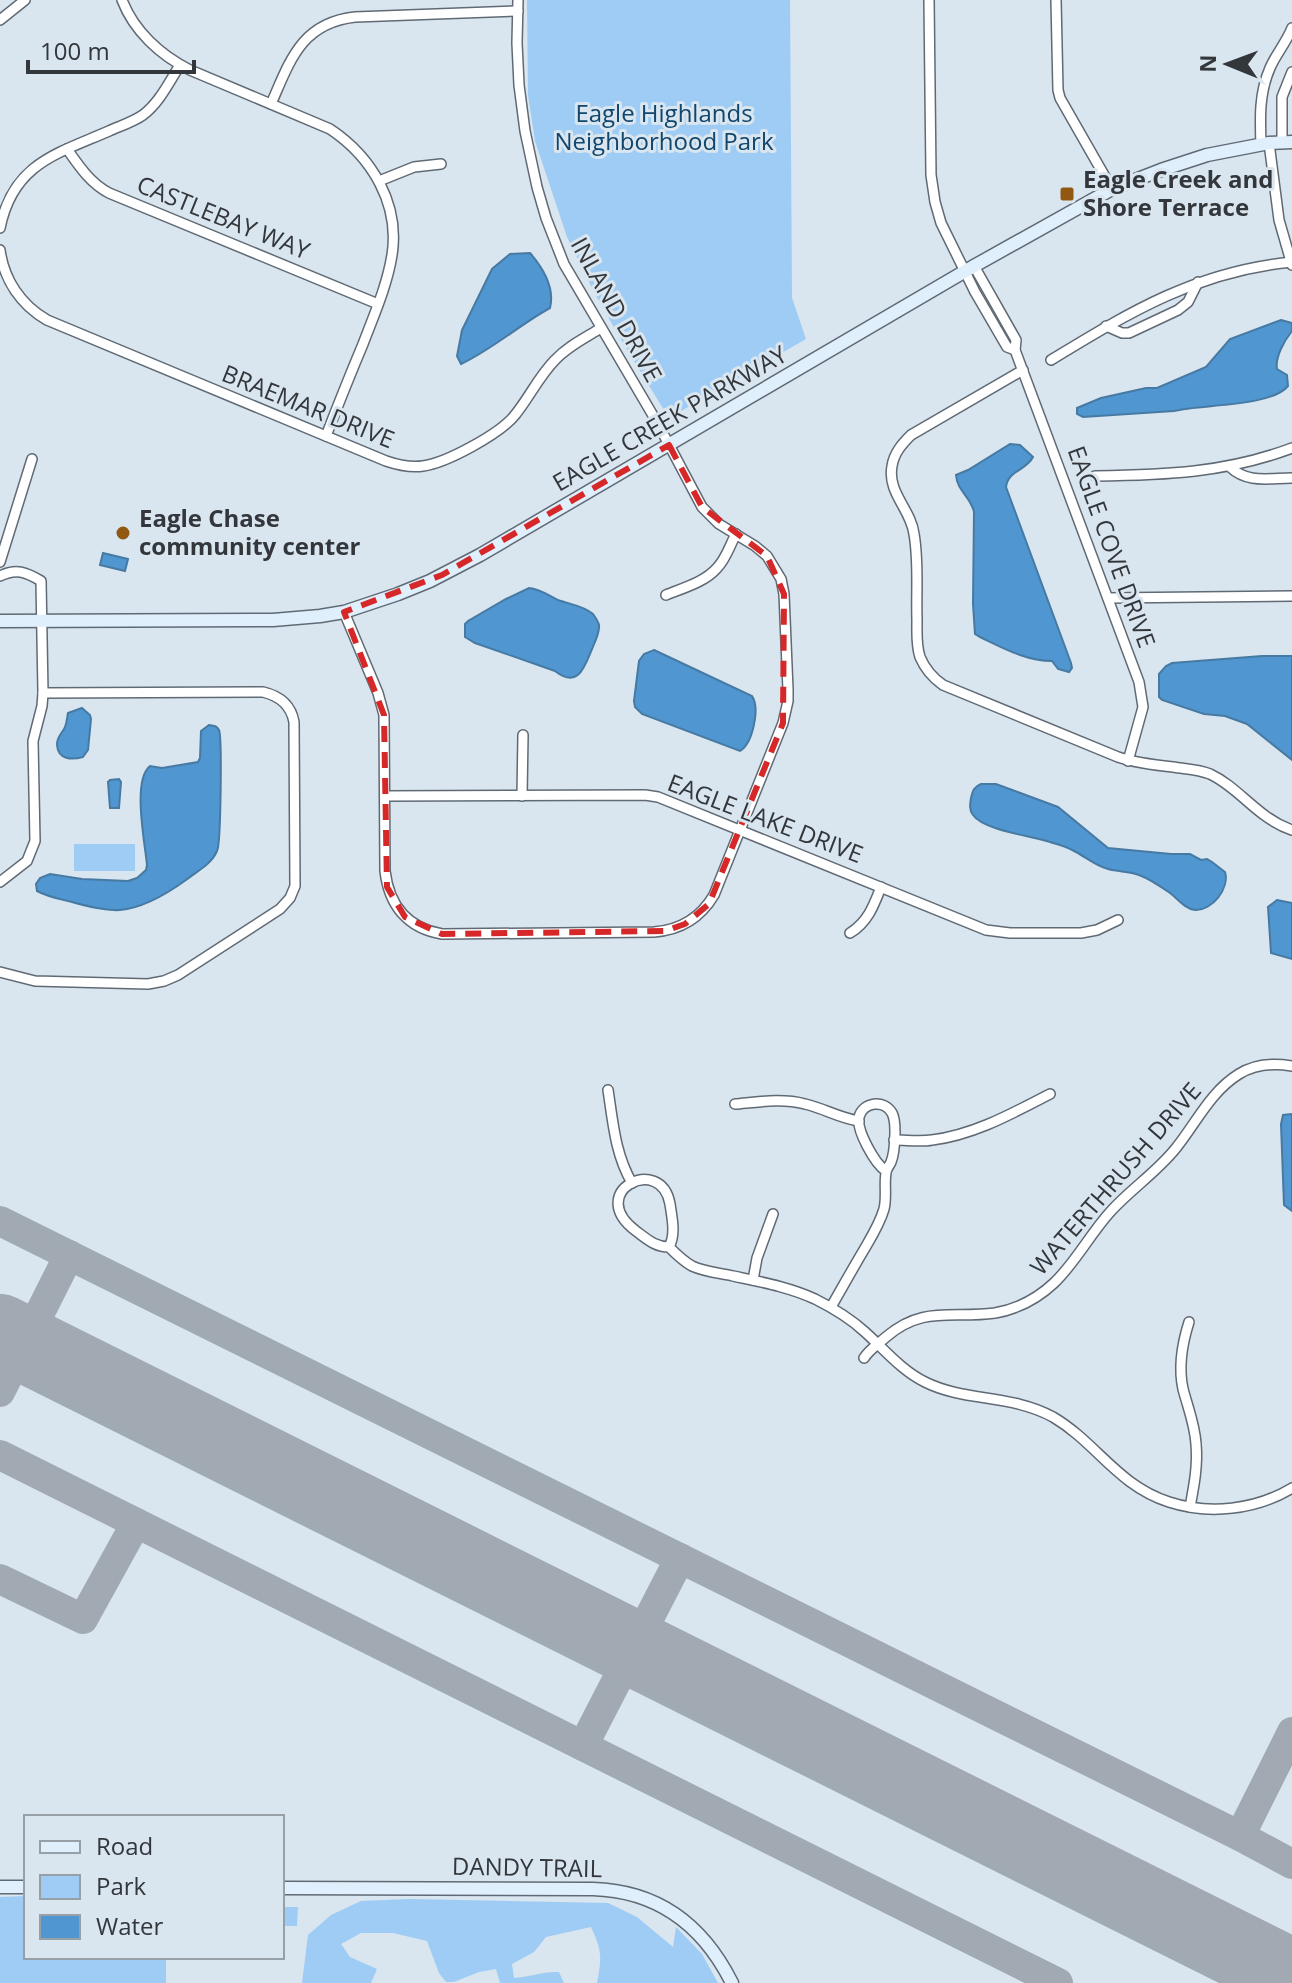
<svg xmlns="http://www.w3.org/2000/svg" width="1292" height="1983" font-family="'Open Sans',sans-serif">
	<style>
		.green { fill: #9eccf4 }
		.water { fill: #5096d0; stroke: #477aa3; stroke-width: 2 }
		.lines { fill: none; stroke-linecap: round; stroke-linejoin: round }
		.taxiway { stroke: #a1aab2; stroke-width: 30 }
		.runway { stroke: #a1aab2; stroke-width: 76 }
		.street-casing { stroke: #606a74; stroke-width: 12 }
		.secondary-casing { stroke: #606a74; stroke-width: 15 }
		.street { stroke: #fff; stroke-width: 9 }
		.secondary { stroke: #e0effc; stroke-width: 12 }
		.marked { fill: none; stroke: #d62828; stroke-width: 6; stroke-dasharray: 16 10; stroke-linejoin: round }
		.poi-dot { fill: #905811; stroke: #d9e5ef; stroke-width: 3 }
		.labels { text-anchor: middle; stroke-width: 6; stroke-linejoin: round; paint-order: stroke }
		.park-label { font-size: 24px; fill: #11466d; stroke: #d9e5ef }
		.poi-label { font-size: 24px; font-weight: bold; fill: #33373b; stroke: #d9e5ef; text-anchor: start }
		.street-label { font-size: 24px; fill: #33373b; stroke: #d9e5ef }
	</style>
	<rect width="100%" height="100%" fill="#d9e5ef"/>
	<g class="green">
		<path d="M 527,0 L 790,0 L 792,298 L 806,339 L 669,418 L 624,345 L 594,292 L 567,237 L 535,141 L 528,95 Z"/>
		<rect x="74" y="844" width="61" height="27"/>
		<path d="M 26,1896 L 26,1957 L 166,1957 L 166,1983 L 0,1983 L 0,1897 Z"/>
		<path d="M 410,1899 L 608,1903 L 637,1917 L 673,1947 L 676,1927 L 702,1954 L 718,1983 L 597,1983 C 602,1956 602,1951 591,1927 L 546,1937 L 534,1952 L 512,1964 L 514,1978 C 529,1977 544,1971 559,1972 L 564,1983 L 500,1983 L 496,1969 L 479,1972 L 454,1982 L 446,1982 L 439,1973 L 427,1941 L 393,1933 L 361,1933 L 341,1944 L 350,1957 L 377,1969 L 371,1983 L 302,1983 L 308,1935 L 331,1915 L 361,1901 Z"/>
		<path d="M 282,1907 L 298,1907 L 297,1926 L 282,1926 Z"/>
	</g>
	<g class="water">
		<path d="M 530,253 C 543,268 555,288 550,308 C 519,325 493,349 461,364 L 457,356 L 462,330 L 492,269 L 510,254 Z"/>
		<path d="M 1281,320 L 1292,323 L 1292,331 C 1284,341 1275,357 1277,369 L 1287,375 L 1288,386 C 1271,407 1201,404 1174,411 L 1083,417 L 1077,414 L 1077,408 L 1101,398 L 1146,388 L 1157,388 L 1206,367 L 1230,339 Z"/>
		<path d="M 1010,444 L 1020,445 L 1033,457 C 1026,471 1008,470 1006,487 L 1071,663 L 1072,668 L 1069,672 L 1058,669 L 1052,661 C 1026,661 1003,648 980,637 L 975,634 L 973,604 L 974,512 C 971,497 957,491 956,475 L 968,470 Z"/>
		<path d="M 103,553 L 128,559 L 125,571 L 100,565 Z"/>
		<path d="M 529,588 C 540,589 548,595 558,600 C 569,604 584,606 593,614 C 595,617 598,621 599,625 C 600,632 595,642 592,649 C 584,668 578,689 555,671 L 475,643 L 465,637 L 465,624 L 468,621 L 506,599 Z"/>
		<path d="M 654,650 L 752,696 C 760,708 753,743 740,751 L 642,714 L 635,707 L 634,701 L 639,661 L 644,654 Z"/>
		<path d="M 1262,656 L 1292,656 L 1292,760 L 1247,724 L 1225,716 L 1204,714 L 1162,700 L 1159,697 L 1159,674 L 1166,666 L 1172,663 Z"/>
		<path d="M 82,708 L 90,715 L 91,719 L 88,750 L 83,757 C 72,760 58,760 57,745 C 56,738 63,732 65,727 C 67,722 67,718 68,713 Z"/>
		<path d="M 209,725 C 214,726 216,725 219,730 C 222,736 221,844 217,851 C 211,865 197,871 186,880 C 168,893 144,908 120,910 C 105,911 87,906 72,902 C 60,899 48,897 37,891 L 36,884 L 40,878 L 50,874 L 82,879 L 128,881 L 137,878 L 146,870 L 147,865 C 145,843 132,780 150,766 L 162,768 L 198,762 L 200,758 L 201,731 Z"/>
		<path d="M 119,779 L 121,782 L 119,808 L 110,808 L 108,782 L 110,780 Z"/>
		<path d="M 981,784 L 996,784 L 1058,807 L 1108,848 L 1171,854 L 1190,854 L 1201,860 L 1207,859 L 1212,862 L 1225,872 C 1230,888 1212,911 1195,910 C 1185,909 1178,899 1170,893 C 1160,886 1150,879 1139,875 C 1129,871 1119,872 1108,869 C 1096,866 1087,858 1076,852 C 1069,848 1061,845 1053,843 C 1035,836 984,831 973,815 C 969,810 970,804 971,798 C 973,790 974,787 981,784 Z"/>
		<path d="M 1277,900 L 1292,903 L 1292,959 L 1271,953 L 1268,907 Z"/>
		<path d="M 1292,1114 L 1292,1211 L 1284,1205 L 1281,1124 L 1283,1115 Z"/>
	</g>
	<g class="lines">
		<g class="taxiway">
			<path d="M 0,1221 L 1240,1836 L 1292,1864"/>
			<path d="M 0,1392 L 69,1255"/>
			<path d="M 0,1455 L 1058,1983"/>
			<path d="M 0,1579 L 83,1619 L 136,1523"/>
			<path d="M 583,1746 L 680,1558"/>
			<path d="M 1240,1836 L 1292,1732"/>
		</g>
		<path class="runway" d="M 0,1332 L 1292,1977"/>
		<g class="street-casing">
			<g id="street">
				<path d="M 122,0 C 134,31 160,55 190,70 L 330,129 C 372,157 400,204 392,255 C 387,286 374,315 363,344 C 350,375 338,405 326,436"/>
				<path d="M 929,0 L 931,175 L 935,202 L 941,223 L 975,292 L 1007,347 L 1015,350"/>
				<path d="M 1056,0 L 1058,90 L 1060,98 L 1112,189"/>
				<path d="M 0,20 L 25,0"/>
				<path d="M 271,104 C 290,61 301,23 355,17 L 518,11"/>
				<path d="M 1282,142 L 1282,97 L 1292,72"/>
				<path d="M 1269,143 L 1279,220 L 1292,265"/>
				<path d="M 1261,145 C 1260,118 1259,93 1270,68 C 1276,54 1286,43 1292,28"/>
				<path d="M 67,149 C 79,166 90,183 109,193 L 378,304"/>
				<path d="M 379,181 L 414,167 L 441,164"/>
				<path d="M 0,228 C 13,164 56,154 109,131 C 120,126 133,122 143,115 C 160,102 169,82 180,65"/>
				<path d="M 0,250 C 4,280 21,305 47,320 L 386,461 C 398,465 410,468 423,466 C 446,463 500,434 515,415 C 529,398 539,376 555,360 C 568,346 585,338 601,328"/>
				<path d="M 974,266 L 1016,340 L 1015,350 L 1139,682 L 1143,707 L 1128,761"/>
				<path d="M 1106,326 L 1122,333 L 1129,333 L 1178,310 L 1188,302 L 1198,282"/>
				<path d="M 1051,360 C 1130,312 1197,271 1292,262"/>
				<path d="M 1023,370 L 911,435 C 902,444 894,453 892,466 C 887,493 911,509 914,534 C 919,562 916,592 917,620 C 917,633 916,645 920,657 C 925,669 933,678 943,685 L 1118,757 C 1136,763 1154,765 1173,767 C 1185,769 1198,769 1210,774 C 1240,788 1257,818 1292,830"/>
				<path d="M 1230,467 C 1248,484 1269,478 1292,478"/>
				<path d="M 1095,476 C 1164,475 1226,473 1292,448"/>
				<path d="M 0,562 L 32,459"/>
				<path d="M 0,576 C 16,568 26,572 41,581 L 43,693 L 42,706 L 33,741 L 35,841 L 27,861 L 0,882"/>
				<path d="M 666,595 C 683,588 705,582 717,568 C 726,559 730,545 736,534"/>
				<path d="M 1108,598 L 1292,596"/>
				<path d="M 344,612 L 378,693 L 384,715 L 385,871 C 389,905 407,928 442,934 L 654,932 C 681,930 701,917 714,895 L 783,723 L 788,701 L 788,690 L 784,594 L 781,579 L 767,556 L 755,546 L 719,524 L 702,507 L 658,424 L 564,264 L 546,218 L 537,187 L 525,131 L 519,85 L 517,43 L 518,0"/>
				<path d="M 385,796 L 645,795 L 658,797 L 986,930 L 1010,933 L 1081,933 L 1097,930 L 1118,920"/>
				<path d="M 522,796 L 523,735"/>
				<path d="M 850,933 C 868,922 874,905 881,887"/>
				<path d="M 0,972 L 35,981 L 148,984 L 164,981 L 178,975 L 280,909 L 290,898 L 295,886 L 294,722 C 291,705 280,696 263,692 L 43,693"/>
				<path d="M 608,1090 C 613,1122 615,1154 632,1183"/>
				<path d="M 735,1104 C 758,1102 782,1098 805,1104 C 823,1108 839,1118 859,1121"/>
				<path d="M 894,1140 C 907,1140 920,1142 932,1140 C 974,1135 1013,1113 1050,1094"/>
				<path d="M 669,1247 C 676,1234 672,1218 670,1204 C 661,1153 584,1192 636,1231 C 647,1239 655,1247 669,1247 C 676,1254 683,1261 692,1266 C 705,1272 720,1273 733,1276 C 761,1282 789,1287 815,1299 C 833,1308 851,1319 865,1332 C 884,1349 902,1371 925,1382 C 965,1402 1011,1394 1053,1417 C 1097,1443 1117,1485 1169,1502 C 1209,1515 1256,1510 1292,1488"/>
				<path d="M 753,1280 L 757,1258 L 773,1214"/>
				<path d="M 831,1307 C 842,1288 853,1268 865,1248 C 872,1236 880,1223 884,1209 C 887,1197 884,1184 886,1173 C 886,1169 890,1165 891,1162 C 895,1152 897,1122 892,1113 C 884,1099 863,1102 859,1117 C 856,1130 875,1164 886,1171"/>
				<path d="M 1189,1322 C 1182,1344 1178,1366 1183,1389 C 1188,1408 1195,1425 1196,1444 C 1198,1465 1194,1486 1190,1507"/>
				<path d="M 864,1358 C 869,1350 878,1344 886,1337 C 923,1305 952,1319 995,1313 C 1018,1309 1038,1298 1054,1283 C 1076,1262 1090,1234 1111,1211 C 1131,1189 1158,1171 1176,1148 C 1196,1123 1211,1091 1239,1074 C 1255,1064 1274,1063 1292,1066"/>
			</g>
		</g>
		<g class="secondary-casing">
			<g id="secondary">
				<path d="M 0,621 L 273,620 L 320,616 L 344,612 L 398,594 L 430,581 L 480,555 L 974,266 L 1112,189 L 1161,170 L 1207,155 L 1269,143 L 1292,142"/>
				<path d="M 0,1887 L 26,1887"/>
				<path d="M 282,1888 L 593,1889 C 658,1891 703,1925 732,1983"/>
			</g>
		</g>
		<use href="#street" class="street"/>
		<use href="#secondary" class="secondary"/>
	</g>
	<path class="marked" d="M 669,445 L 702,507 L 767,556 L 784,594 L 783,723 L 709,904 L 685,924 L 665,931 L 442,934 L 405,917 L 387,887 L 384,715 L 344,612 L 442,575 Z"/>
	<g class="poi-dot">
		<rect x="1059" y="186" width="16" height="16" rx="4"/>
		<circle cx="123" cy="533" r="8"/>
	</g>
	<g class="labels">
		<g class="park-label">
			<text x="664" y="122">Eagle Highlands<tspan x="664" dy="28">Neighborhood Park</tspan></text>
		</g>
		<g class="poi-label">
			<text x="1083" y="188">Eagle Creek and<tspan x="1083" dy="28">Shore Terrace</tspan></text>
			<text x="139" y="527">Eagle Chase<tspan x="139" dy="28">community center</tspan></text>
		</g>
		<g class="street-label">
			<text transform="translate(223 218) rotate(22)" y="8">CASTLEBAY WAY</text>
			<text transform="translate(616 310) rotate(61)" y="8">INLAND DRIVE</text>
			<text transform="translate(308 407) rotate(22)" y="8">BRAEMAR DRIVE</text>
			<text transform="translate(670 419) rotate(-30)" y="8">EAGLE CREEK PARKWAY</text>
			<text transform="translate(1111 547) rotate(70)" y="8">EAGLE COVE DRIVE</text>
			<text transform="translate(765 819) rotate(21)" y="8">EAGLE LAKE DRIVE</text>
			<text transform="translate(1116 1179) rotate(-49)" y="8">WATERTHRUSH DRIVE</text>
			<text transform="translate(527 1868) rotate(1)" y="8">DANDY TRAIL</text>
		</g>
	</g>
	<rect x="24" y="1815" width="260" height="144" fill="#d9e5ef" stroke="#979fa7" stroke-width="2"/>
	<rect x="40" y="1841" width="40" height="12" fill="#e0effc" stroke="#979fa7" stroke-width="2"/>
	<text x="96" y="1855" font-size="24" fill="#33373b">Road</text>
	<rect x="40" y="1875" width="40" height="24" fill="#9eccf4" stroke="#979fa7" stroke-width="2"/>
	<text x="96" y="1895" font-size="24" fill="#33373b">Park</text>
	<rect x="40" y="1915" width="40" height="24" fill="#5096d0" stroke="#979fa7" stroke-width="2"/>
	<text x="96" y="1935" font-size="24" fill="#33373b">Water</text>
	<g transform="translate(1228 64) rotate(271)" stroke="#d9e5ef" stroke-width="6" paint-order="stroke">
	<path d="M0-6L14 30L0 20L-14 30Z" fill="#33373b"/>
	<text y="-12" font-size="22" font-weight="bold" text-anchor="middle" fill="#33373b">N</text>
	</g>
	<path d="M28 60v12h166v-12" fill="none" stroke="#33373b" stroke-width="4"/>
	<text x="40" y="60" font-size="24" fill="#33373b" stroke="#d9e5ef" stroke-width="6" paint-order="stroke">100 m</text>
</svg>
